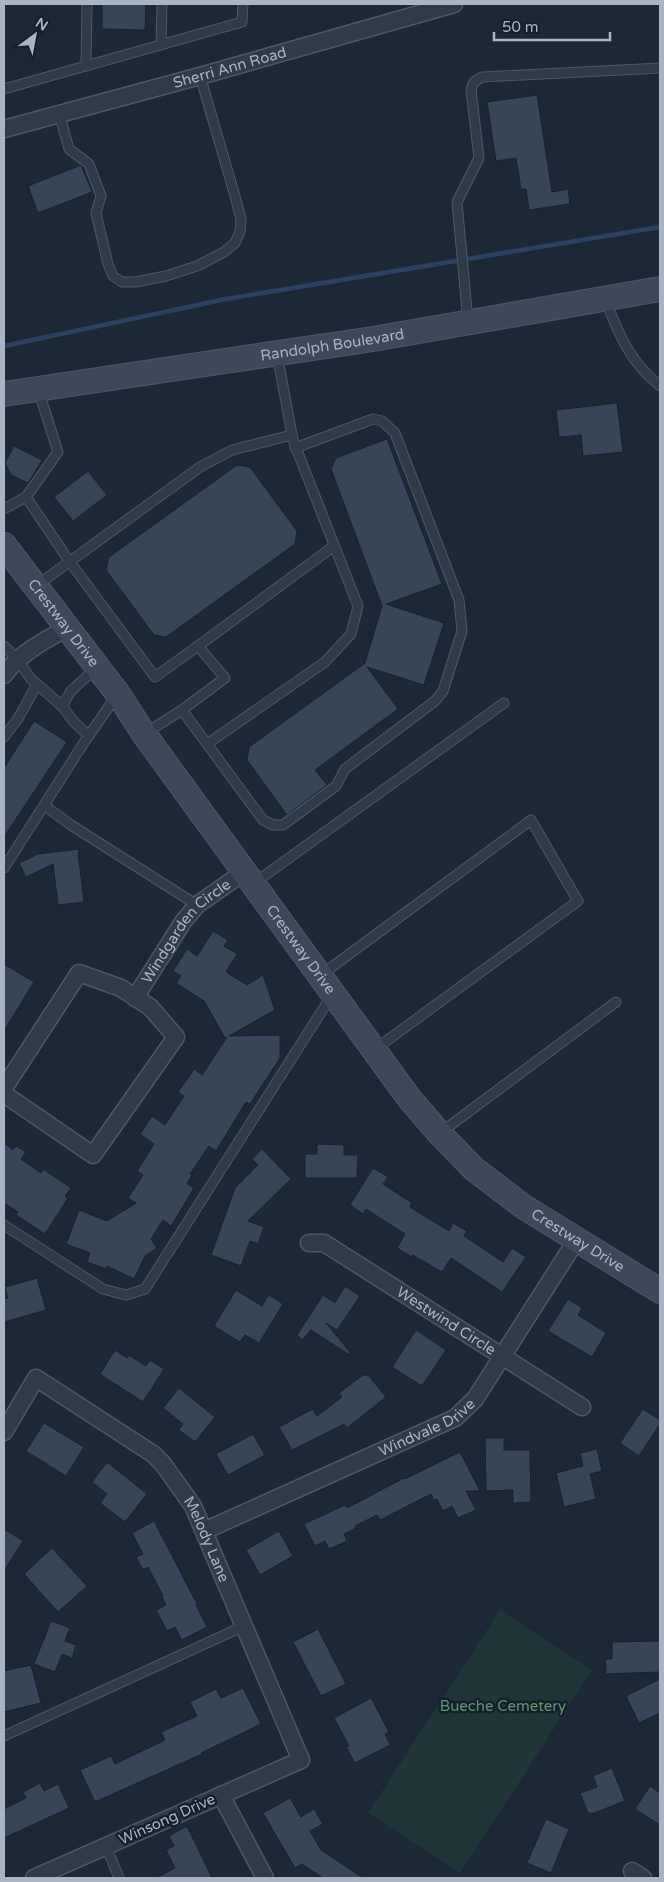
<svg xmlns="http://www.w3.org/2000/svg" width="664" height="1882" font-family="'Varela Round',sans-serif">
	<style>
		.green { fill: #1f3538 }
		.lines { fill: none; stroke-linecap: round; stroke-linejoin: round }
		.stream { stroke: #2c415f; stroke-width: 4.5 }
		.building { fill: #384558; stroke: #18212e }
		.lane-casing { stroke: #4d5766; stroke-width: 11 }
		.street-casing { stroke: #4d5766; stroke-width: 19 }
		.secondary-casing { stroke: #4d5766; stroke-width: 26 }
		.lane { stroke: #303a48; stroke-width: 9 }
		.street { stroke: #303a48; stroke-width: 16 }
		.secondary { stroke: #3e485b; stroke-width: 24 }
		.labels { text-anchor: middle; stroke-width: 5; stroke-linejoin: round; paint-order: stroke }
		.street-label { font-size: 15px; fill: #a9b4c5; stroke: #161f2c }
		.park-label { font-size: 15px; fill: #5f976d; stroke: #161f2c }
	</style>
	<rect width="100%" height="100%" fill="#1d2837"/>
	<path class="green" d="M 500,1610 L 592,1670 L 460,1873 L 368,1813 Z"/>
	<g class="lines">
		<path class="stream" d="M 4,346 L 226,299 L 660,227"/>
	</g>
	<g class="building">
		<path d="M 102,4 L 146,4 L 145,30 L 102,29 Z"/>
		<path d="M 537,95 L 552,192 L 568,189 L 570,204 L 529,210 L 526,189 L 521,189 L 516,158 L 496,161 L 487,102 Z"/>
		<path d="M 81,165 L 92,192 L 38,213 L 28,186 Z"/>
		<path d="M 617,403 L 623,452 L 583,456 L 581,435 L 559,437 L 556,410 Z"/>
		<path d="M 387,439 L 442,584 L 386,604 L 444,623 L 424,685 L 367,667 L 398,709 L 315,770 L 327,785 L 287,815 L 247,760 L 249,747 L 365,663 L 382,606 L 331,469 L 336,458 Z"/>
		<path d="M 14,446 L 42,460 L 28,483 L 11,475 L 5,463 Z"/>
		<path d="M 237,465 L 250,467 L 297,531 L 295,544 L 166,637 L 154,635 L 106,570 L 109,557 Z"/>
		<path d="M 88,471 L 107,495 L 73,521 L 54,497 Z"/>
		<path d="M 34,721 L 67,742 L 4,837 L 4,768 Z"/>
		<path d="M 80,849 L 78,852 L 84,902 L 58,905 L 53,864 L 26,877 L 19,863 L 38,854 Z"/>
		<path d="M 213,931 L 228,940 L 224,946 L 237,954 L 226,972 L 247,985 L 263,975 L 275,1010 L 229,1036 L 280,1035 L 280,1058 L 250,1104 L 246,1102 L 216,1151 L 209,1146 L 190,1174 L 192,1175 L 187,1184 L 194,1188 L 171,1226 L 163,1220 L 151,1239 L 157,1248 L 145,1256 L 134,1279 L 107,1266 L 106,1269 L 87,1262 L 90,1253 L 66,1244 L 79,1210 L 107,1221 L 136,1203 L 128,1198 L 143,1175 L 137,1171 L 154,1144 L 140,1134 L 152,1116 L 165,1125 L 184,1096 L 178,1092 L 194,1069 L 202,1075 L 227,1037 L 225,1038 L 204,1001 L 176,983 L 181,976 L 173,971 L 187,949 L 197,956 Z"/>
		<path d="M 4,964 L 34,982 L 4,1031 Z"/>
		<path d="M 4,1143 L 13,1150 L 16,1146 L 26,1152 L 21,1159 L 41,1173 L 43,1169 L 71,1188 L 65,1196 L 68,1198 L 45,1234 L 16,1215 L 18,1212 L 4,1203 Z"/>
		<path d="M 317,1144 L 344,1145 L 344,1155 L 358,1155 L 357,1178 L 305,1178 L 305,1154 L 317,1154 Z"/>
		<path d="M 262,1149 L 291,1179 L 248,1221 L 264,1227 L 258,1244 L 250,1241 L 241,1266 L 211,1255 L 235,1188 L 258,1165 L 252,1159 Z"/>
		<path d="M 373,1168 L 388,1177 L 383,1184 L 412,1203 L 410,1207 L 449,1231 L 453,1223 L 467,1231 L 464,1236 L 503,1262 L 512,1248 L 526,1257 L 502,1292 L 451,1258 L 442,1272 L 413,1255 L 412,1257 L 397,1248 L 405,1234 L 366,1209 L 363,1214 L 350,1205 Z"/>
		<path d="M 37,1278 L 46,1310 L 4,1322 L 4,1299 L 8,1298 L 5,1287 Z"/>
		<path d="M 345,1286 L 360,1296 L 337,1330 L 326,1323 L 350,1352 L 348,1354 L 311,1330 L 302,1340 L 297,1335 L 323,1295 L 335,1303 Z"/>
		<path d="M 236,1290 L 262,1306 L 269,1295 L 283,1304 L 259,1343 L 245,1335 L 240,1342 L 214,1326 Z"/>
		<path d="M 568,1299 L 582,1308 L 578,1315 L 606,1333 L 592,1357 L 548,1331 Z"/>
		<path d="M 416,1330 L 446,1350 L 422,1386 L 392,1367 Z"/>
		<path d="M 115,1350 L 127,1358 L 129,1355 L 146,1366 L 150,1360 L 164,1369 L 143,1402 L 100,1374 Z"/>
		<path d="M 363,1375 L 368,1375 L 386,1397 L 347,1428 L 344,1424 L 292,1450 L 279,1427 L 313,1409 L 317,1416 L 342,1397 L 339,1393 Z"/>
		<path d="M 179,1388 L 215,1417 L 195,1442 L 179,1430 L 183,1424 L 163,1408 Z"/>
		<path d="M 643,1409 L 660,1420 L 660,1424 L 639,1456 L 620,1443 Z"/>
		<path d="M 44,1423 L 84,1447 L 66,1476 L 26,1451 Z"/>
		<path d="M 253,1434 L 265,1455 L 228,1475 L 216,1454 Z"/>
		<path d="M 485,1438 L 504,1438 L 504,1450 L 530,1450 L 531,1502 L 513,1503 L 513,1490 L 486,1491 Z"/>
		<path d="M 597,1449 L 602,1471 L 590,1474 L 596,1499 L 564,1507 L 556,1473 L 583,1466 L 580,1453 Z"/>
		<path d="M 460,1452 L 480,1491 L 466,1491 L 476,1510 L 458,1518 L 452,1506 L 443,1511 L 437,1499 L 434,1500 L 431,1494 L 380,1520 L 377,1515 L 355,1526 L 356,1528 L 344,1534 L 347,1541 L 329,1549 L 325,1541 L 315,1546 L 304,1524 L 345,1505 L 347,1508 L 404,1478 L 405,1479 Z"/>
		<path d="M 107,1462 L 147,1494 L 125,1522 L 100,1503 L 107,1494 L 92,1482 Z"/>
		<path d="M 154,1521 L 197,1604 L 196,1605 L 207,1627 L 182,1640 L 175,1627 L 167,1631 L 156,1610 L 166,1605 L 162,1597 L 163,1596 L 148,1567 L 143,1570 L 136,1557 L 143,1554 L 132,1533 Z"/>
		<path d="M 4,1529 L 23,1541 L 4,1571 Z"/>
		<path d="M 279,1531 L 293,1556 L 260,1575 L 246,1550 Z"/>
		<path d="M 52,1548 L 87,1586 L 58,1612 L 24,1574 Z"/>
		<path d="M 51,1621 L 70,1628 L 65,1641 L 76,1645 L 72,1658 L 62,1654 L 55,1672 L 34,1664 Z"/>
		<path d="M 318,1629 L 346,1684 L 321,1696 L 293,1642 Z"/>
		<path d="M 660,1641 L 660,1672 L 606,1674 L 605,1659 L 612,1659 L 612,1642 Z"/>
		<path d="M 31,1665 L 41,1703 L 4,1712 L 4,1671 Z"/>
		<path d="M 660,1679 L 660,1713 L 639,1723 L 626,1696 Z"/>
		<path d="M 243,1688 L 261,1724 L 201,1753 L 202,1754 L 95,1802 L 80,1770 L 111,1756 L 115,1764 L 165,1740 L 161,1732 L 197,1716 L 190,1702 L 216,1689 L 221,1698 Z"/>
		<path d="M 371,1698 L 389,1732 L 385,1734 L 390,1745 L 355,1763 L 346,1747 L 349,1746 L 334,1718 Z"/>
		<path d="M 612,1768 L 625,1801 L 594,1813 L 588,1813 L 580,1793 L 597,1787 L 593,1776 Z"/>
		<path d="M 40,1783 L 44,1791 L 58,1784 L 69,1808 L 4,1838 L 4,1809 L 26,1798 L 23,1792 Z"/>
		<path d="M 650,1786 L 660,1793 L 660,1825 L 635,1809 Z"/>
		<path d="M 290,1798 L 301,1817 L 314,1809 L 323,1824 L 310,1831 L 321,1850 L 363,1878 L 323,1878 L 302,1864 L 295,1868 L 263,1813 Z"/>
		<path d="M 546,1819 L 569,1829 L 551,1873 L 527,1863 Z"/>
		<path d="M 187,1826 L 212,1878 L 156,1878 L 175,1868 L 166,1850 L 174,1846 L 169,1836 Z"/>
	</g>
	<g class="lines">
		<g class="lane-casing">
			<g id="lane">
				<path d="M 161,45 L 162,4"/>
				<path d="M 86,66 L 87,4"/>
				<path d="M 4,89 L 242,22 L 243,4"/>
				<path d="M 59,113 L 69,149 L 89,164 L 101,196 L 96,213 L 108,264 L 113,276 L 122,282 L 135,282 L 166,276 L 197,266 L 224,252 L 235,243 L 240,232 L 241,219 L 235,196 L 200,76"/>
				<path d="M 605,299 C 619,335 630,362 660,386"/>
				<path d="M 468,322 L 457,202 L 479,158 L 471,90 L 474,82 L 482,77 L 660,68"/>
				<path d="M 38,389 L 58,452 L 26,497 L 70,562 L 155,677 L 198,646 L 225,678 L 182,710"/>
				<path d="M 4,509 L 26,497"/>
				<path d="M 36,586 L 200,467 L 232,450 L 292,435"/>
				<path d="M 4,646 L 18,660 L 30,678 L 62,706"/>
				<path d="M 198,646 L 334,546"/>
				<path d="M 144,734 L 182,710 L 263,820 L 273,825 L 283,825 L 336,786 L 345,769 L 435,701 L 443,691 L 462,631 L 459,600 L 395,433 L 382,421 L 373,419 L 295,448"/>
				<path d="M 89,736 L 74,722 L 62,706 L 71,691 L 97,667"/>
				<path d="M 4,737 L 19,717 L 37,684"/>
				<path d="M 207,744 L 325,662 L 351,634 L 358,606 L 293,440 L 277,354"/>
				<path d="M 45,806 L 71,825 L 197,905"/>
				<path d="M 4,868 L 85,741 L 117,695"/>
				<path d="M 253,884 L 504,703"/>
				<path d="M 321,975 L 531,820 L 578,901 L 374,1050"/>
				<path d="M 440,1133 L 616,1002"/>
				<path d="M 4,1225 L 103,1289 L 126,1295 L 145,1289 L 332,995"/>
				<path d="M 4,1736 L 244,1626"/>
				<path d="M 106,1846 L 119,1878"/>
			</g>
		</g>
		<g class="street-casing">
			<g id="street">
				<path id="s1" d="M 4,129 L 200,76 L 454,4"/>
				<path d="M 4,675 C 19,654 45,640 67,628"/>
				<path id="s2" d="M 135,998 L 183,922 L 197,905 L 244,872"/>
				<path d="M 4,1088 L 79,973 L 121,988 L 150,1007 L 176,1037 L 93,1155 L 4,1094"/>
				<path id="s3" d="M 309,1243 L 324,1243 L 582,1407"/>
				<path id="s4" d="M 4,1432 L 36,1378 L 153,1454 L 163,1464 L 193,1506 L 301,1760 L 34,1878"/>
				<path id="s5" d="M 204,1531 L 455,1418 L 475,1399 L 577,1239"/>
				<path d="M 221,1795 L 265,1878"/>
				<path d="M 632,1871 L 643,1878"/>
			</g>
		</g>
		<g class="secondary-casing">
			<g id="secondary">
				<path id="s6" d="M 4,394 L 373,339 L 660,289"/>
				<path id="s7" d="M 4,545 L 118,694 L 144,734 L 409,1098 L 439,1133 L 474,1169 L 524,1207 L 660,1291"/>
			</g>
		</g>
		<use href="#lane" class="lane"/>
		<use href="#street" class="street"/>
		<use href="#secondary" class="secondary"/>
	</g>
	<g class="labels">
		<g class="street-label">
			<text dy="5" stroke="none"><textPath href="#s1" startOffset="234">Sherri Ann Road</textPath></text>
			<text dy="5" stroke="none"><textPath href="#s6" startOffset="332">Randolph Boulevard</textPath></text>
			<text dy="5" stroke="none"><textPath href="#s7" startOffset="98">Crestway Drive</textPath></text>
			<text dy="5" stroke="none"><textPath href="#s2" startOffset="85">Windgarden Circle</textPath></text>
			<text dy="5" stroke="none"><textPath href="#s7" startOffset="502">Crestway Drive</textPath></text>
			<text dy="5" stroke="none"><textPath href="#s7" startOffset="908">Crestway Drive</textPath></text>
			<text dy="5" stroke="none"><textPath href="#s3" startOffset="160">Westwind Circle</textPath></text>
			<text dy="5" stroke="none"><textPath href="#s5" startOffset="246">Windvale Drive</textPath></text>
			<text dy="5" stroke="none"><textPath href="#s4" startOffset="304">Melody Lane</textPath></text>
			<text transform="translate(167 1819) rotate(-24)" y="5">Winsong Drive</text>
		</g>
		<g class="park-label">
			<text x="503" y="1711">Bueche Cemetery</text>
		</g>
	</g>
	<rect width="664" height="1882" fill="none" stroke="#a9b4c5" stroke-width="10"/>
	<g transform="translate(35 35) rotate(32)" stroke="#161f2c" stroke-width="4" paint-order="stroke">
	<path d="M0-4L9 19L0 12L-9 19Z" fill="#a9b4c5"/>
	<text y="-8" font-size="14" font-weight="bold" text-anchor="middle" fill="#a9b4c5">N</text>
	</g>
	<path d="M494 32v8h116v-8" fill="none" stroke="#a9b4c5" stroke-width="2.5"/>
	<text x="502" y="32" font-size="15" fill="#a9b4c5" stroke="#161f2c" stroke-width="4" paint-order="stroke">50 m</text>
</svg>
